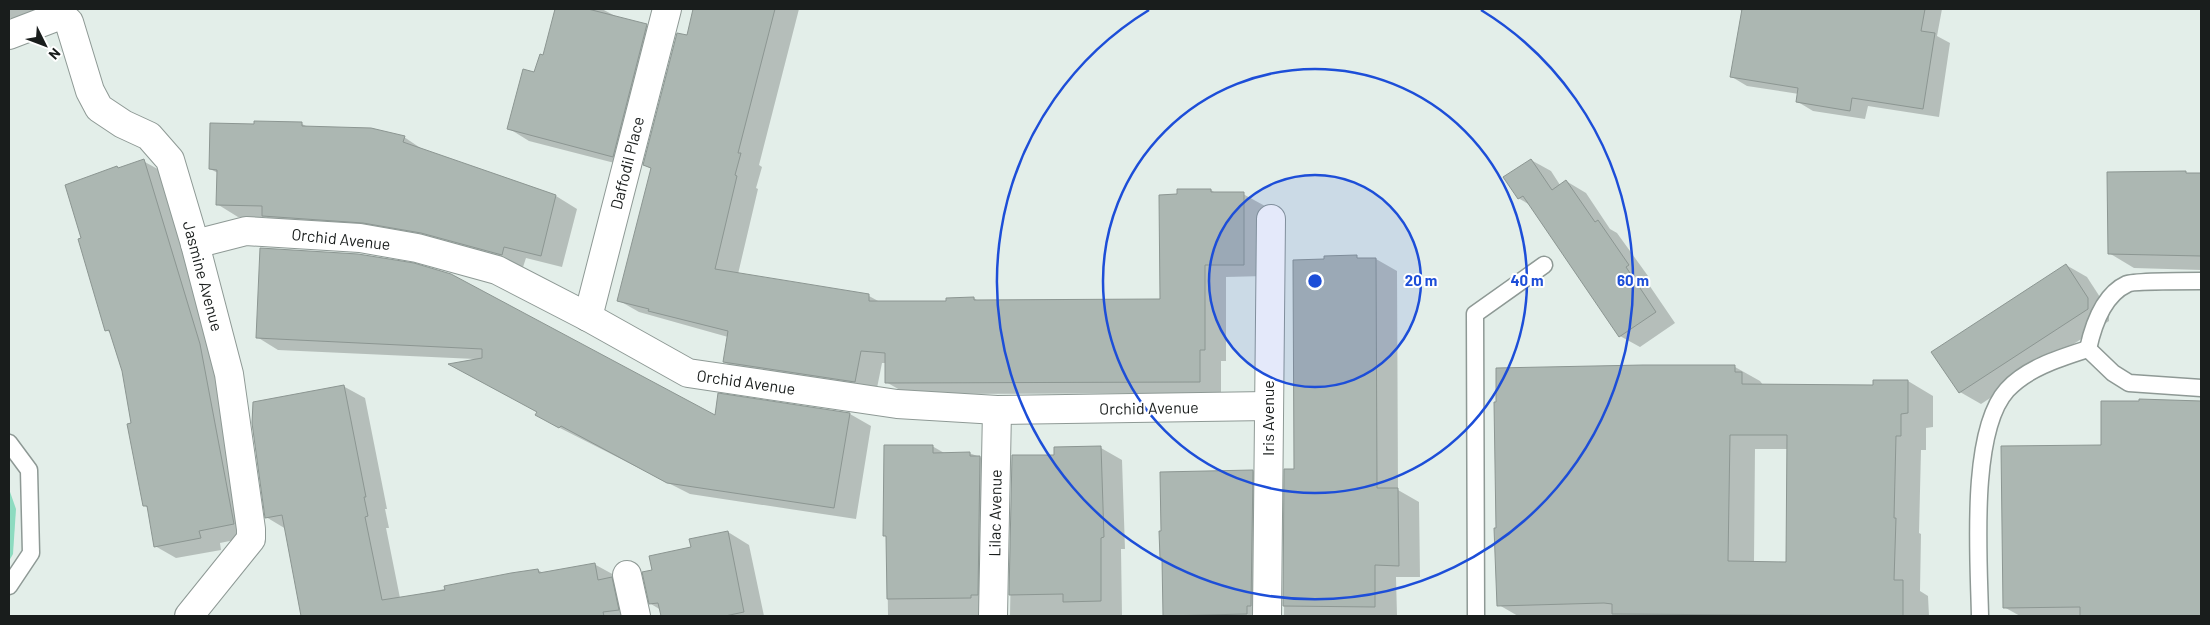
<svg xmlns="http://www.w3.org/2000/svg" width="2210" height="625" font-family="Barlow,sans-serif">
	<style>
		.green { fill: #8ddbc0 }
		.shadow { fill: #0003; fill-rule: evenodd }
		.building { fill: #acb7b2; stroke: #8c9692; fill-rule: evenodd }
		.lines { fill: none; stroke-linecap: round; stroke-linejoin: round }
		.service-casing { stroke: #8e9995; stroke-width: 19 }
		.minor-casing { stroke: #8e9995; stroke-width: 30 }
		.service { stroke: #fff; stroke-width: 16 }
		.minor { stroke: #fff; stroke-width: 28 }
		.ring { fill: none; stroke: #1d4ed8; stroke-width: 2.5 }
		.labels { text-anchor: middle; stroke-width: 4; stroke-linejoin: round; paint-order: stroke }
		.street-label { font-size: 16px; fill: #191d1c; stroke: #fff }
		.centre { fill: #1d4ed8; stroke: #fff; stroke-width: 2.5 }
		.ring-label { font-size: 15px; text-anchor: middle; font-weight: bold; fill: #1d4ed8; stroke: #fff; stroke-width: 4; stroke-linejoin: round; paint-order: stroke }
	</style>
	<rect width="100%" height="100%" fill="#e3eee9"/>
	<path class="green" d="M 9,489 L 16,509 L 13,554 L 9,561 Z"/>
	<g class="shadow">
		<path d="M 9,9 L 52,9 L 23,26 L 9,17 Z"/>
		<path d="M 556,9 L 602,9 L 619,18 L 646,26 L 668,38 L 634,168 L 529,141 L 508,128 L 544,56 Z"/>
		<path d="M 695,9 L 799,9 L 759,165 L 762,167 L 756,188 L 758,189 L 738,274 L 869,296 L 880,302 L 947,302 L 974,298 L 978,301 L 1161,300 L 1211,190 L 1217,194 L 1243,194 L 1265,206 L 1265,276 L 1226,277 L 1226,361 L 1221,361 L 1221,393 L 907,394 L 886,382 L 886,363 L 882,363 L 876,393 L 746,374 L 724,362 L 728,337 L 639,312 L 618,300 L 652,169 L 644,165 L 688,37 Z"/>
		<path d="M 1740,9 L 1942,9 L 1937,36 L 1950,43 L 1939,117 L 1868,106 L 1865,119 L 1813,111 L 1798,102 L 1799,94 L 1747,86 L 1732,77 L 1742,13 Z"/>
		<path d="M 302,124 L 308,127 L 404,137 L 425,151 L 556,196 L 577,209 L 562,267 L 526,258 L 523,267 L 444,244 L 284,228 L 266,217 L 238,217 L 217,204 L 218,173 L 210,169 Z"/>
		<path d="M 1531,160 L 1551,171 L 1560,185 L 1566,181 L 1586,193 L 1610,229 L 1617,233 L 1648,276 L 1645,279 L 1675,323 L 1640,347 L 1620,336 L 1532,206 L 1518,198 Z"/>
		<path d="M 143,161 L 165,173 L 221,357 L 254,536 L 220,543 L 221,550 L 176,558 L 155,546 L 148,508 L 144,505 L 123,371 L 111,333 L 106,330 L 83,239 L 117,167 L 119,169 Z"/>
		<path d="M 2186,173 L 2201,174 L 2201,270 L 2134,268 L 2109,253 Z"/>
		<path d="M 261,249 L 716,417 L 850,414 L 871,426 L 856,519 L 690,494 L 558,427 L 538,412 L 451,365 L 475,359 L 278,350 L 257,337 Z"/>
		<path d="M 1376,259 L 1397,271 L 1398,490 L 1419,502 L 1420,577 L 1396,577 L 1397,616 L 1284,616 L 1285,471 L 1296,470 Z"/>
		<path d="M 2066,265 L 2087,277 L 2109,311 L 2109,321 L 1981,404 L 1960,392 Z"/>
		<path d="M 1735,367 L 1760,381 L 1763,385 L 1874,387 L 1908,381 L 1933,396 L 1933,427 L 1926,428 L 1926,450 L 1921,450 L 1919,533 L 1921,534 L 1920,591 L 1928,596 L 1929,616 L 1518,616 L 1499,605 ZM 1755,449 L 1788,449 L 1788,563 L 1754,563 Z"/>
		<path d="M 343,386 L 365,398 L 387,509 L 385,509 L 389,528 L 386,528 L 400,598 L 538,570 L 543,573 L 594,564 L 616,576 L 638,616 L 297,616 L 302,615 L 286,529 L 266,517 Z"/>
		<path d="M 2140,400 L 2201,401 L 2201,616 L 2020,616 L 2004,607 L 2102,447 Z"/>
		<path d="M 932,446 L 946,454 L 969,453 L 980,457 L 1001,469 L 999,616 L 888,616 L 887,537 L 884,535 Z"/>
		<path d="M 1101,448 L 1122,460 L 1125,549 L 1121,549 L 1122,616 L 1010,616 L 1013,457 L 1055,456 Z"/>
		<path d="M 1253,471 L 1274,484 L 1272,616 L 1163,616 L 1163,559 L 1161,558 Z"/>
		<path d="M 728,532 L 749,545 L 764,616 L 662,616 L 661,610 L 651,604 L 653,572 L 692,548 Z"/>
	</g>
	<g class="building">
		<path d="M 555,9 L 588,9 L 647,24 L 613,157 L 507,129 L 523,69 L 534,72 L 540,54 L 543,55 Z"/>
		<path d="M 693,9 L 775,9 L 738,153 L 741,153 L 735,175 L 737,176 L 715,269 L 869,294 L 869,301 L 946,301 L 946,298 L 974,297 L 974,300 L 1160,299 L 1159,195 L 1177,194 L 1177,189 L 1211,189 L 1211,192 L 1244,192 L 1244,265 L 1205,265 L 1205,350 L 1200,350 L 1200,382 L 885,383 L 885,353 L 861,351 L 855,382 L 723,362 L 728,331 L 648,311 L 649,309 L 617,301 L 651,168 L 643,165 L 677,33 L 687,35 Z"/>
		<path d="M 1742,9 L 1925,9 L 1921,31 L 1935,33 L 1923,109 L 1852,98 L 1850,111 L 1796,102 L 1798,88 L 1730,77 Z"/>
		<path d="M 254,121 L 302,122 L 302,126 L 371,128 L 405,136 L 403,142 L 556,195 L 541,256 L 504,247 L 502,255 L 421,233 L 363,223 L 262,216 L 262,206 L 216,205 L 217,170 L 209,169 L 210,123 L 254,124 Z"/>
		<path d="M 144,159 L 200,344 L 234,524 L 199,531 L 201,538 L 154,547 L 147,506 L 143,506 L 127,424 L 131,423 L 122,371 L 109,330 L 105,331 L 78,239 L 81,238 L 65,185 L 117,166 L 118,168 Z"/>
		<path d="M 1531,159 L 1552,190 L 1566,180 L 1595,222 L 1598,220 L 1629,265 L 1626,267 L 1656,312 L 1619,337 L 1523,196 L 1518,199 L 1503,177 Z"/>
		<path d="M 2186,171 L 2186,173 L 2201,173 L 2201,256 L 2108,254 L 2107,172 Z"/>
		<path d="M 260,248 L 358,254 L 414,263 L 451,274 L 715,415 L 718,393 L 850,413 L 834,508 L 667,483 L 561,426 L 559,428 L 535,415 L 537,412 L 448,364 L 482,358 L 482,349 L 256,338 Z"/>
		<path d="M 1357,255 L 1357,258 L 1376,258 L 1377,488 L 1398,488 L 1399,566 L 1375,565 L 1375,607 L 1283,606 L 1284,469 L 1294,469 L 1293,260 L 1324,259 L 1324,256 Z"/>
		<path d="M 2066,264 L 2088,298 L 2088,309 L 1959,393 L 1931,352 Z"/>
		<path d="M 1643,365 L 1735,365 L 1735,372 L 1742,372 L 1742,384 L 1873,385 L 1873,380 L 1908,380 L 1908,413 L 1901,414 L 1901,436 L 1896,436 L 1894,518 L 1896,518 L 1894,580 L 1903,580 L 1903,616 L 1612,614 L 1612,604 L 1604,603 L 1497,606 L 1494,528 L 1496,528 L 1494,402 L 1496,402 L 1496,368 ZM 1730,435 L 1787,435 L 1786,562 L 1728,561 Z"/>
		<path d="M 344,385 L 366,497 L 364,497 L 368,516 L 365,517 L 382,600 L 445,590 L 444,586 L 511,573 L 538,569 L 539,573 L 595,563 L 598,580 L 612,577 L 619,610 L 603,612 L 604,616 L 301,616 L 282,515 L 265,518 L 252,423 L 253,402 Z"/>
		<path d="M 2139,399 L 2201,401 L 2201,616 L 2080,616 L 2080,607 L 2003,608 L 2001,446 L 2101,445 L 2101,401 L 2139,401 Z"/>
		<path d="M 884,445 L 933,445 L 933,453 L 970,452 L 970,456 L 980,456 L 978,595 L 971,595 L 971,598 L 887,599 L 886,536 L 883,536 Z"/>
		<path d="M 1101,446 L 1104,537 L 1101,538 L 1101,601 L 1063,602 L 1063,594 L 1009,595 L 1012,455 L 1054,455 L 1054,447 Z"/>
		<path d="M 1253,470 L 1251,606 L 1247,606 L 1247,614 L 1163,616 L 1162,558 L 1160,558 L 1159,531 L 1161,531 L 1160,472 Z"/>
		<path d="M 728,531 L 744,612 L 725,616 L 661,616 L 658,603 L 649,604 L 642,572 L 652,570 L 649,556 L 691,547 L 689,539 Z"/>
	</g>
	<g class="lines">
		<g class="service-casing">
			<g id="service">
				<path d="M 2088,349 C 2093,326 2103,295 2127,284 C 2132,281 2192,281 2201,281"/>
				<path d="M 2088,349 L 2113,373 L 2129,383 L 2201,388"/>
				<path d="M 9,443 L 29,470 L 31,553 L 9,586"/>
				<path d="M 1476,616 L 1475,314 L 1544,265"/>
				<path d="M 1980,616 C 1979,560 1969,432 2007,390 C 2027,368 2060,358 2088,349"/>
			</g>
		</g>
		<g class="minor-casing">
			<g id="minor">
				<path d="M 9,35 L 56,17 L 63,17 L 69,22 L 90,91 L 99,108 L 123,124 L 149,136 L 170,160 L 195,244 L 229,374 L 251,529 L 251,539 L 189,616"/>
				<path d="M 195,244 L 246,231 L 360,238 L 417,248 L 497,270 L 588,317 L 688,373 L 897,404 L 997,410 L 1268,406"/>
				<path d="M 588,317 L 667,9"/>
				<path d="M 627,575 L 636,616"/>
				<path d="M 993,616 L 997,410"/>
				<path d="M 1267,616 L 1271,219"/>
			</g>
		</g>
		<use href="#service" class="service"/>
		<use href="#minor" class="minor"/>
	</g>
	<circle cx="1315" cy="281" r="106" fill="#1d4ed8" fill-opacity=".12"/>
	<g class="ring">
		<circle cx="1315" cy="281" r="106"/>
		<circle cx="1315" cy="281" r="212"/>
		<path d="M1481 10A318 318 0 1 1 1149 10"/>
	</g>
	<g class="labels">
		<g class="street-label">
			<text transform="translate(627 163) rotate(-76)" y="6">Daffodil Place</text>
			<text transform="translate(341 239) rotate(6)" y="6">Orchid Avenue</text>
			<text transform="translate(203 276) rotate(75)" y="6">Jasmine Avenue</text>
			<text transform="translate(746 382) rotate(8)" y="6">Orchid Avenue</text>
			<text transform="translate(1149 408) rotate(-1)" y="6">Orchid Avenue</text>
			<text transform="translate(1268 418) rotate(-90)" y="6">Iris Avenue</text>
			<text transform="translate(995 513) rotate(-89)" y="6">Lilac Avenue</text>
		</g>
	</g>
	<circle cx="1315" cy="281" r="8" class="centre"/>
	<g class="ring-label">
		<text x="1421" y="286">20 m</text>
		<text x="1527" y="286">40 m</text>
		<text x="1633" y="286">60 m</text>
	</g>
	<rect width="2210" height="625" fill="none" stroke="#191d1c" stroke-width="20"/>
	<g transform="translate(45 45) rotate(132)" stroke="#ffffff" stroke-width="4" paint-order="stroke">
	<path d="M0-4L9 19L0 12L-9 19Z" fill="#191d1c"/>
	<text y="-8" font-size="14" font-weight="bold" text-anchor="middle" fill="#191d1c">N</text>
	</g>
</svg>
